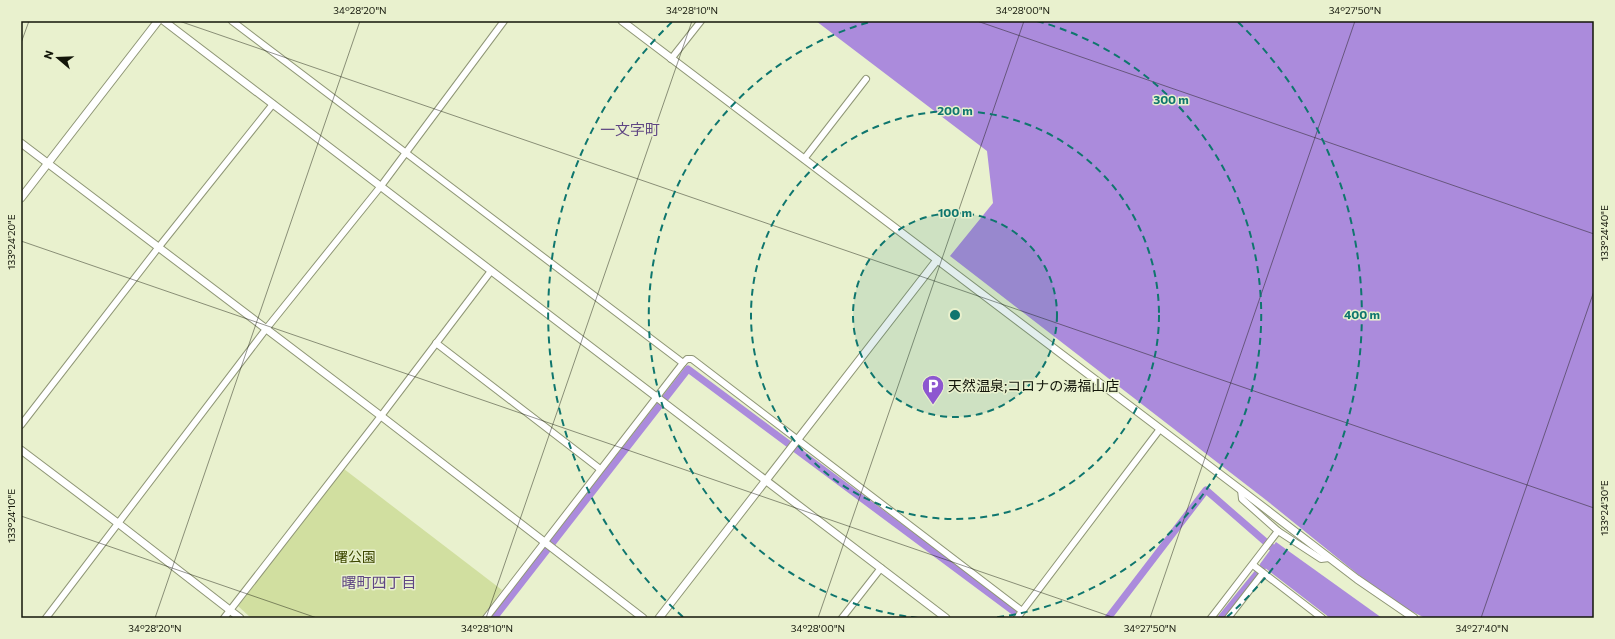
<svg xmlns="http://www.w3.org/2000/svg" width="1615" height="639" font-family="Commissioner,'Noto Sans JP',sans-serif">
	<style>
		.green { fill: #d1dfa0 }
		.water { fill: #ab8bdc }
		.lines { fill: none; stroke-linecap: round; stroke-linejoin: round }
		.canal { stroke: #ab8bdc; stroke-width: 7 }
		.minor-casing { stroke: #8f9676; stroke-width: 8 }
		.tertiary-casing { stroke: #8f9676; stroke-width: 9 }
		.minor { stroke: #fff; stroke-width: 6 }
		.tertiary { stroke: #fff; stroke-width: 7 }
		.ticks { fill: none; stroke: #13160a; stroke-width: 1; stroke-opacity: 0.45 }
		.ring { fill: none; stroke: #0f766e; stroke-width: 2; stroke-dasharray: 7 5 }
		.labels { text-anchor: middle; stroke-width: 3; stroke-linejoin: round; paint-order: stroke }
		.poi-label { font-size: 14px; fill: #13160a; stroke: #e9f1ce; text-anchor: start }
		.park-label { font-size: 14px; fill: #3e4800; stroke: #e9f1ce }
		.neighbourhood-label { font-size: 15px; fill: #5f4683; stroke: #e9f1ce }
		.centre { fill: #0f766e; stroke: #e9f1ce; stroke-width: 2 }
		.ring-label { font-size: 12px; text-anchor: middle; font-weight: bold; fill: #0f766e; stroke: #e9f1ce; stroke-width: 3; stroke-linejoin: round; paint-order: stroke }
		.neatline { fill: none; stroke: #13160a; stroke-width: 1.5 }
		.ticks-label { font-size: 10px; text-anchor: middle; fill: #13160a }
	</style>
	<rect width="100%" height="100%" fill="#e9f1ce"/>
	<path class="green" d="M 344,469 L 502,590 L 481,618 L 251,618 L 238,606 Z"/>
	<g class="water">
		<path d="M 816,21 L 1594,21 L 1594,618 L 1425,618 L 1411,611 L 1381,593 L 1266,500 L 950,256 L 993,203 L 987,151 Z"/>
		<path d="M 1276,542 L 1382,618 L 1330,618 L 1260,564 Z"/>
	</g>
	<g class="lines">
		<g class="canal">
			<path d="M 494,618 L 688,369 L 1013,611"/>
			<path d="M 1108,618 L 1206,490 L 1276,551"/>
			<path d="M 1221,618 L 1269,559"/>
		</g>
		<g class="minor-casing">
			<g id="minor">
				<path d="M 232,21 L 683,363 L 486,618"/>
				<path d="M 671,59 L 701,21"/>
				<path d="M 804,159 L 866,79"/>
				<path d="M 436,343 L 600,469"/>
				<path d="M 683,363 L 687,359 L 692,359 L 1022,611"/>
				<path d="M 21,425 L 158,248 L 273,104"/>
				<path d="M 1278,531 L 1321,559 L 1329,558"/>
				<path d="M 1253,565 L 1322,618"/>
				<path d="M 46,618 L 266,329 L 381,186 L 504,21"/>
				<path d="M 224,618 L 381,416 L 491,271"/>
				<path d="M 842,618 L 881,568"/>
				<path d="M 1017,618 L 1160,429"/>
				<path d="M 1211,618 L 1278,531 L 1242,499 L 1241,490"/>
				<path d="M 1228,618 L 1263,573"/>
			</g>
		</g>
		<g class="tertiary-casing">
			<g id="tertiary">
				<path d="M 164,21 L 946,618"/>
				<path d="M 622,21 L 1241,490 L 1357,579 L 1414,618"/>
				<path d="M 21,143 L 381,416 L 643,618"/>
				<path d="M 21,198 L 158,21"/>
				<path d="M 21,450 L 119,524 L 240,618"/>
				<path d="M 659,618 L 937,260"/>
			</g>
		</g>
		<use href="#minor" class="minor"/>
		<use href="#tertiary" class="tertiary"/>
	</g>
	<path class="ticks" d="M 179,21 L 1594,508M 977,21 L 1594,234M 21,43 L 29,21M 21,241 L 1115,618M 21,516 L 317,618M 155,618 L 360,21M 486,618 L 692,21M 818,618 L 1024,21M 1150,618 L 1355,21M 1481,618 L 1594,291"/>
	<circle cx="955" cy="315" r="102" fill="#0f766e" fill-opacity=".12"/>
	<g class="ring">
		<circle cx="955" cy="315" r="102"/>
		<circle cx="955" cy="315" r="204"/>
		<path d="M918 618A305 305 0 0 1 873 21M1037 21A305 305 0 0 1 992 618"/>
		<path d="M683 617A407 407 0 0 1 672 22M1238 22A407 407 0 0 1 1227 617"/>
	</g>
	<defs>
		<g id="parking-pin" transform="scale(1.15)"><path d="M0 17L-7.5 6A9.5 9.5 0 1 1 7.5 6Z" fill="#8d57d0" stroke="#e9f1ce"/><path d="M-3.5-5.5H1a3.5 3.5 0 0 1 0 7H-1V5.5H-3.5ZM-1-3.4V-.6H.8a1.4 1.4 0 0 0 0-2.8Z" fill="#fff"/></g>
	</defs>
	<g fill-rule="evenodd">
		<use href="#parking-pin" x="933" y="386"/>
	</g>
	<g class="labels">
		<g class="poi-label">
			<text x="948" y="391">天然温泉;コロナの湯福山店</text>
		</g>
		<g class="park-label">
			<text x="355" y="562">曙公園</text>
		</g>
		<g class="neighbourhood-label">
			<text x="630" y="135">一文字町</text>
			<text x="379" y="588">曙町四丁目</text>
		</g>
	</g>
	<circle cx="955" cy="315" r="6" class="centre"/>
	<g class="ring-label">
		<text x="1171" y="104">300 m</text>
		<text x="955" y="115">200 m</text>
		<text x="955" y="217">100 m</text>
		<text x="1362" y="319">400 m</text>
	</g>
	<rect width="1615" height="639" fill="none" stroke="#e9f1ce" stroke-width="44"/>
	<g transform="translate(58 58) rotate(289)" stroke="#e9f1ce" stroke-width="3" paint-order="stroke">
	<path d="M0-3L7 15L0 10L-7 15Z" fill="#13160a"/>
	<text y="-6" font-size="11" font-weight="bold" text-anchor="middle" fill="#13160a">N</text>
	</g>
	<rect x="22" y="22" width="1571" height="595" class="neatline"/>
	<g class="ticks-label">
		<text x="360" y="14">34°28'20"N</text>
		<text x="692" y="14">34°28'10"N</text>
		<text x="1023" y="14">34°28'00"N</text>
		<text x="1355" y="14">34°27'50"N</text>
		<text transform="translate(1604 233) rotate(-90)" y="4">133°24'40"E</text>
		<text transform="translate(11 242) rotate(-90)" y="4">133°24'20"E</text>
		<text transform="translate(1604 508) rotate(-90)" y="4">133°24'30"E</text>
		<text transform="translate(11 516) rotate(-90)" y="4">133°24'10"E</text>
		<text x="155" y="632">34°28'20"N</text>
		<text x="487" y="632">34°28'10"N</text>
		<text x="818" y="632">34°28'00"N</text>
		<text x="1150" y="632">34°27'50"N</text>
		<text x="1482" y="632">34°27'40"N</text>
	</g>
</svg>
